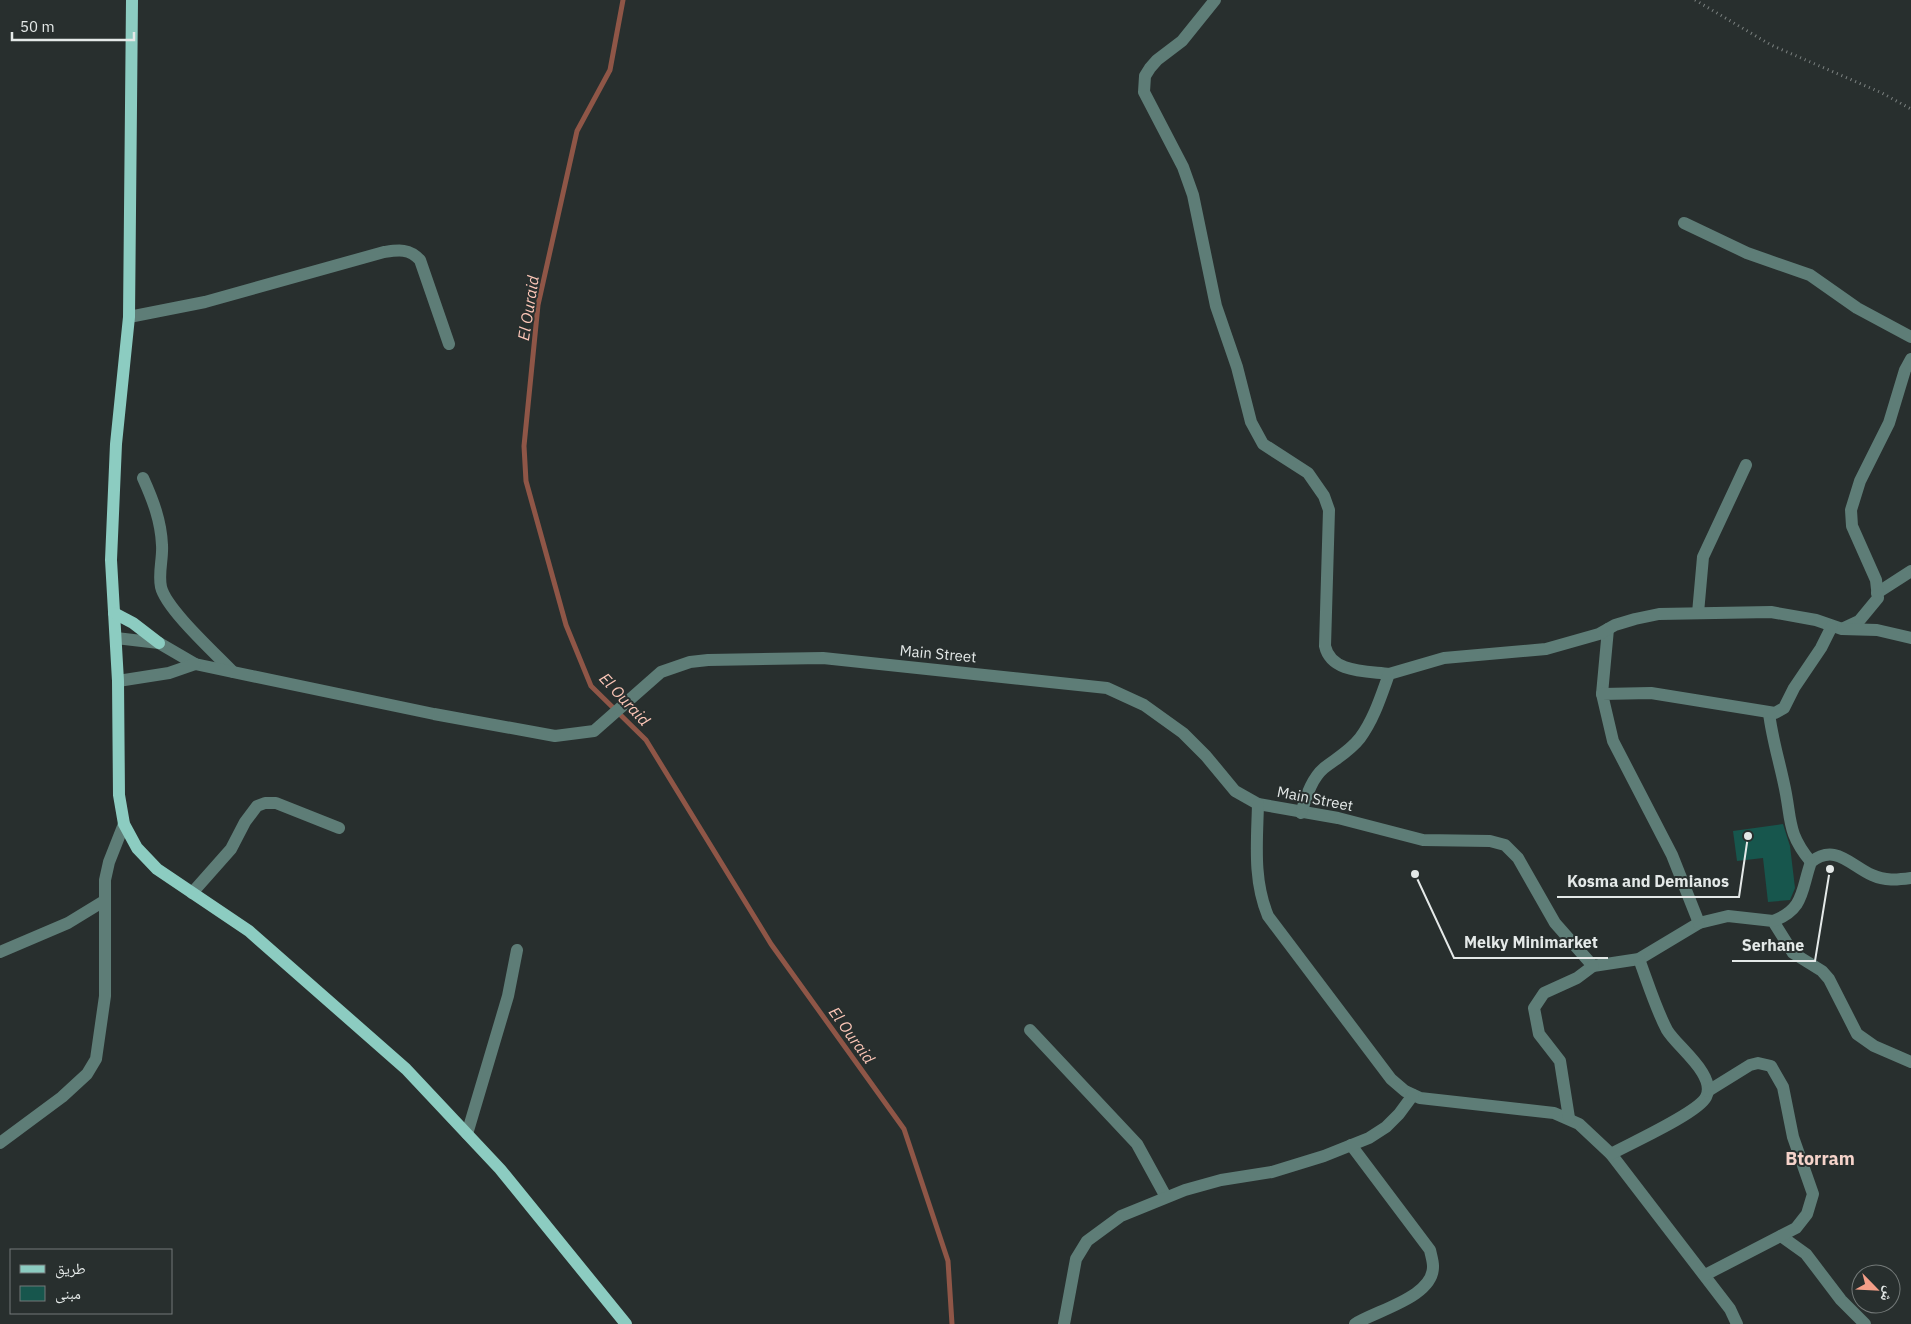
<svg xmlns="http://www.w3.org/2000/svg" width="1911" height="1324" font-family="'IBM Plex Sans','Noto Naskh Arabic',sans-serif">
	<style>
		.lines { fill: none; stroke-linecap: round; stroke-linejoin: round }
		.stream { stroke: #8f5647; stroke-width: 5 }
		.building { fill: #17564d }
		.path { stroke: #7c8281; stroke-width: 3; stroke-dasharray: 1 4; stroke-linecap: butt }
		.minor { stroke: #5e7d77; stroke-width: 12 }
		.major { stroke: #8cccc1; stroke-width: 12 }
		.labels { text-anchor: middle; stroke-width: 4; stroke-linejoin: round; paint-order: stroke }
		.street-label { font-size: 15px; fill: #e4e9e8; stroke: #282f2e }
		.water-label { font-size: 16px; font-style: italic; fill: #fcc6b7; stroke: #282f2e }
		.quarter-label { font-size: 18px; font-weight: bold; fill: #f5d3ca; stroke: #282f2e }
		.leader { fill: none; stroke: #e4e9e8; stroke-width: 2 }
		.callout-dot { fill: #e4e9e8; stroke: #282f2e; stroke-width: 2 }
		.callout-label { font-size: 16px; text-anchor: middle; font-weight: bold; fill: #e4e9e8; stroke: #282f2e; stroke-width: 4; stroke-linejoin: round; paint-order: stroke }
	</style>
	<rect width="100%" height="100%" fill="#282f2e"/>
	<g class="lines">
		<path class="stream" d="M 623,0 L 610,70 L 577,131 L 538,305 L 524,446 L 526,481 L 566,625 L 591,686 L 646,740 L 771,944 L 904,1129 L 948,1261 L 952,1324"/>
	</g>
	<path class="building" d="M 1783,824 L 1790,846 L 1795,888 L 1790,900 L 1768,902 L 1763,858 L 1737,861 L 1733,831 Z"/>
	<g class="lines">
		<path class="path" d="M 1695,0 L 1771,45 L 1882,93 L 1911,109"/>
		<g class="minor">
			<path d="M 1215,0 L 1182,41 L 1157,60 L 1150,68 L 1145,76 L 1144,92 L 1183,167 L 1193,195 L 1216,306 L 1237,367 L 1251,422 L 1263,444 L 1308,473 L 1324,496 L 1329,510 L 1325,646 C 1331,673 1366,671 1389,674"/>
			<path d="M 1684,223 L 1747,253 L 1810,275 L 1857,308 L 1911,337"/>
			<path d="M 129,317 L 205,302 L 384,252 C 398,250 409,248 420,260 L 449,344"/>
			<path d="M 143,478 C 153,500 161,521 162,545 C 163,559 158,573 161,587 C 166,609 216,654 233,672"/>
			<path d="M 1877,593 L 1911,571"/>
			<path d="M 1698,613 L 1703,557 L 1746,465"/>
			<path d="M 1844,628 L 1859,621 L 1878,598 L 1876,580 L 1852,526 L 1851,510 L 1860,481 L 1889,423 L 1905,370 L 1911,359"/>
			<path d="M 116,638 L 159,643 L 195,664 L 434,714 L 555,736 L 594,731 L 661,672 L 690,662 L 708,660 L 823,658 L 1107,688 L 1144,705 L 1183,733 L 1206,756 L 1235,791 L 1258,804 L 1338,818 L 1423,840 L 1490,841 L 1505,845 L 1518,858 L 1555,923 L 1593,966 L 1639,959 L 1699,923 L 1728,916 L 1773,921 L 1793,953 L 1822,971 L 1829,979 L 1857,1034 L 1874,1046 L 1911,1062"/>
			<path d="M 118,681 L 169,673 L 195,664"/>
			<path d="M 1602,694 L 1608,629"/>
			<path d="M 1769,713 C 1772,738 1779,760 1784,784 C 1792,819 1786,832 1811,862"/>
			<path d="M 1258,804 C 1257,843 1253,880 1268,916 L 1391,1079 L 1405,1091 L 1420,1098 L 1554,1113 L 1579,1124 L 1611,1154 L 1730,1309 L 1737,1324"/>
			<path d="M 1301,813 C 1306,798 1311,779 1324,768 C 1337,758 1350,751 1360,738 C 1374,719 1381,696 1389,674 L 1444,658 L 1546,649 L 1599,634 L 1615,625 L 1635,619 L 1659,614 L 1771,612 L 1816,620 L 1842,629 L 1877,630 L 1911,638"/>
			<path d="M 192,893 L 231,849 L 245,822 L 257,806 L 265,803 L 276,803 L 339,828"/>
			<path d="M 1773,921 C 1805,909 1801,890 1811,862 C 1835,843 1850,865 1872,875 C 1885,881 1897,880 1911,878"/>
			<path d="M 1699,923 L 1672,855 L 1613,741 L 1602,694 L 1651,693 L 1775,713 L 1784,708 L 1794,688 L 1821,648 L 1832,626"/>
			<path d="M 0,952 L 68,923 L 104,901"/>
			<path d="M 1030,1030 L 1137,1144 L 1166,1197"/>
			<path d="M 1569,1118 L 1560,1061 L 1539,1034 L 1534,1008 L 1544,993 L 1577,978 L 1593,966"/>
			<path d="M 467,1134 L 508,996 L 517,950"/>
			<path d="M 0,1143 L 62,1097 L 87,1074 L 96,1059 L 105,996 L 105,880 L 109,862 L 124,824"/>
			<path d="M 1351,1145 L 1430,1250 C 1431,1255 1433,1261 1433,1266 C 1434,1297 1377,1310 1355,1324"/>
			<path d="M 1611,1154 C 1631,1143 1698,1113 1706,1097 C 1717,1075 1677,1047 1667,1030 C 1655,1007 1648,983 1639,959"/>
			<path d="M 1781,1236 L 1806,1254 L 1841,1300 L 1865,1324"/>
			<path d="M 1705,1275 L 1796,1228 L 1807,1214 L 1813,1194 L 1793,1137 L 1783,1087 L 1771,1066 L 1758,1063 L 1750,1065 L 1708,1091"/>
			<path d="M 1064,1324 L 1076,1259 L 1087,1241 L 1121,1216 L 1185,1190 L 1221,1180 L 1272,1172 L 1324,1156 L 1369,1138 L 1386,1127 L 1399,1114 L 1413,1095"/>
		</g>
		<g class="major">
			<path d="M 132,0 L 129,317 L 116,444 L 111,560 L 118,681 L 119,795 L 124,824 L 137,848 L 157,869 L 249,931 L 406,1069 L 500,1169 L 626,1324"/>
			<path d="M 114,613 L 133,623 L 159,643"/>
		</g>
	</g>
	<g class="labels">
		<g class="street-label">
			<text transform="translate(938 654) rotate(5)" y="5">Main Street</text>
			<text transform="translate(1315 799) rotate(11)" y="5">Main Street</text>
		</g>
		<g class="water-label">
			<text transform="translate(528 308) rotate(-81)" y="6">El Ouraid</text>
			<text transform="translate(625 699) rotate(47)" y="6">El Ouraid</text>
			<text transform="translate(852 1035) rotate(54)" y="6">El Ouraid</text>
		</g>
		<g class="quarter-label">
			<text x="1820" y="1165">Btorram</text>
		</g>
	</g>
	<path class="leader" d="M1748 836L1739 897H1557M1415 874L1454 958H1608M1830 869L1815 961H1732"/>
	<g class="callout-dot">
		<circle cx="1748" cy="836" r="5"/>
		<circle cx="1415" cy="874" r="5"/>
		<circle cx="1830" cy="869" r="5"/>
	</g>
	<g class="callout-label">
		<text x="1648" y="887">Kosma and Demianos</text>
		<text x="1531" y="948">Melky Minimarket</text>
		<text x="1773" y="951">Serhane</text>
	</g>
	<rect x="10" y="1249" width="162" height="65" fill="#282f2e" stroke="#737978"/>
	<rect x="20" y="1265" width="25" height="8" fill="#8cccc1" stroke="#737978"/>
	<text x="55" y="1274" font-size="15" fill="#e4e9e8">طريق</text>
	<rect x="20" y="1286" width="25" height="15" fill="#17564d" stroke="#737978"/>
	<text x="55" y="1299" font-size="15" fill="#e4e9e8">مبنى</text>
	<g transform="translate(1876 1289) rotate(114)"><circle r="24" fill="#282f2e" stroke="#737978"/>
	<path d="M0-4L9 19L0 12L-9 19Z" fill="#f49e88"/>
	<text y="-8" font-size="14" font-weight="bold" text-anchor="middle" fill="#e4e9e8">ش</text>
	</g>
	<path d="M12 32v8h122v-8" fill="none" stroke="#e4e9e8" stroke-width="2.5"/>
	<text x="20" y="32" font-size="15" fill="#e4e9e8" stroke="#282f2e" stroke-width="4" paint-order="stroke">50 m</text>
</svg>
